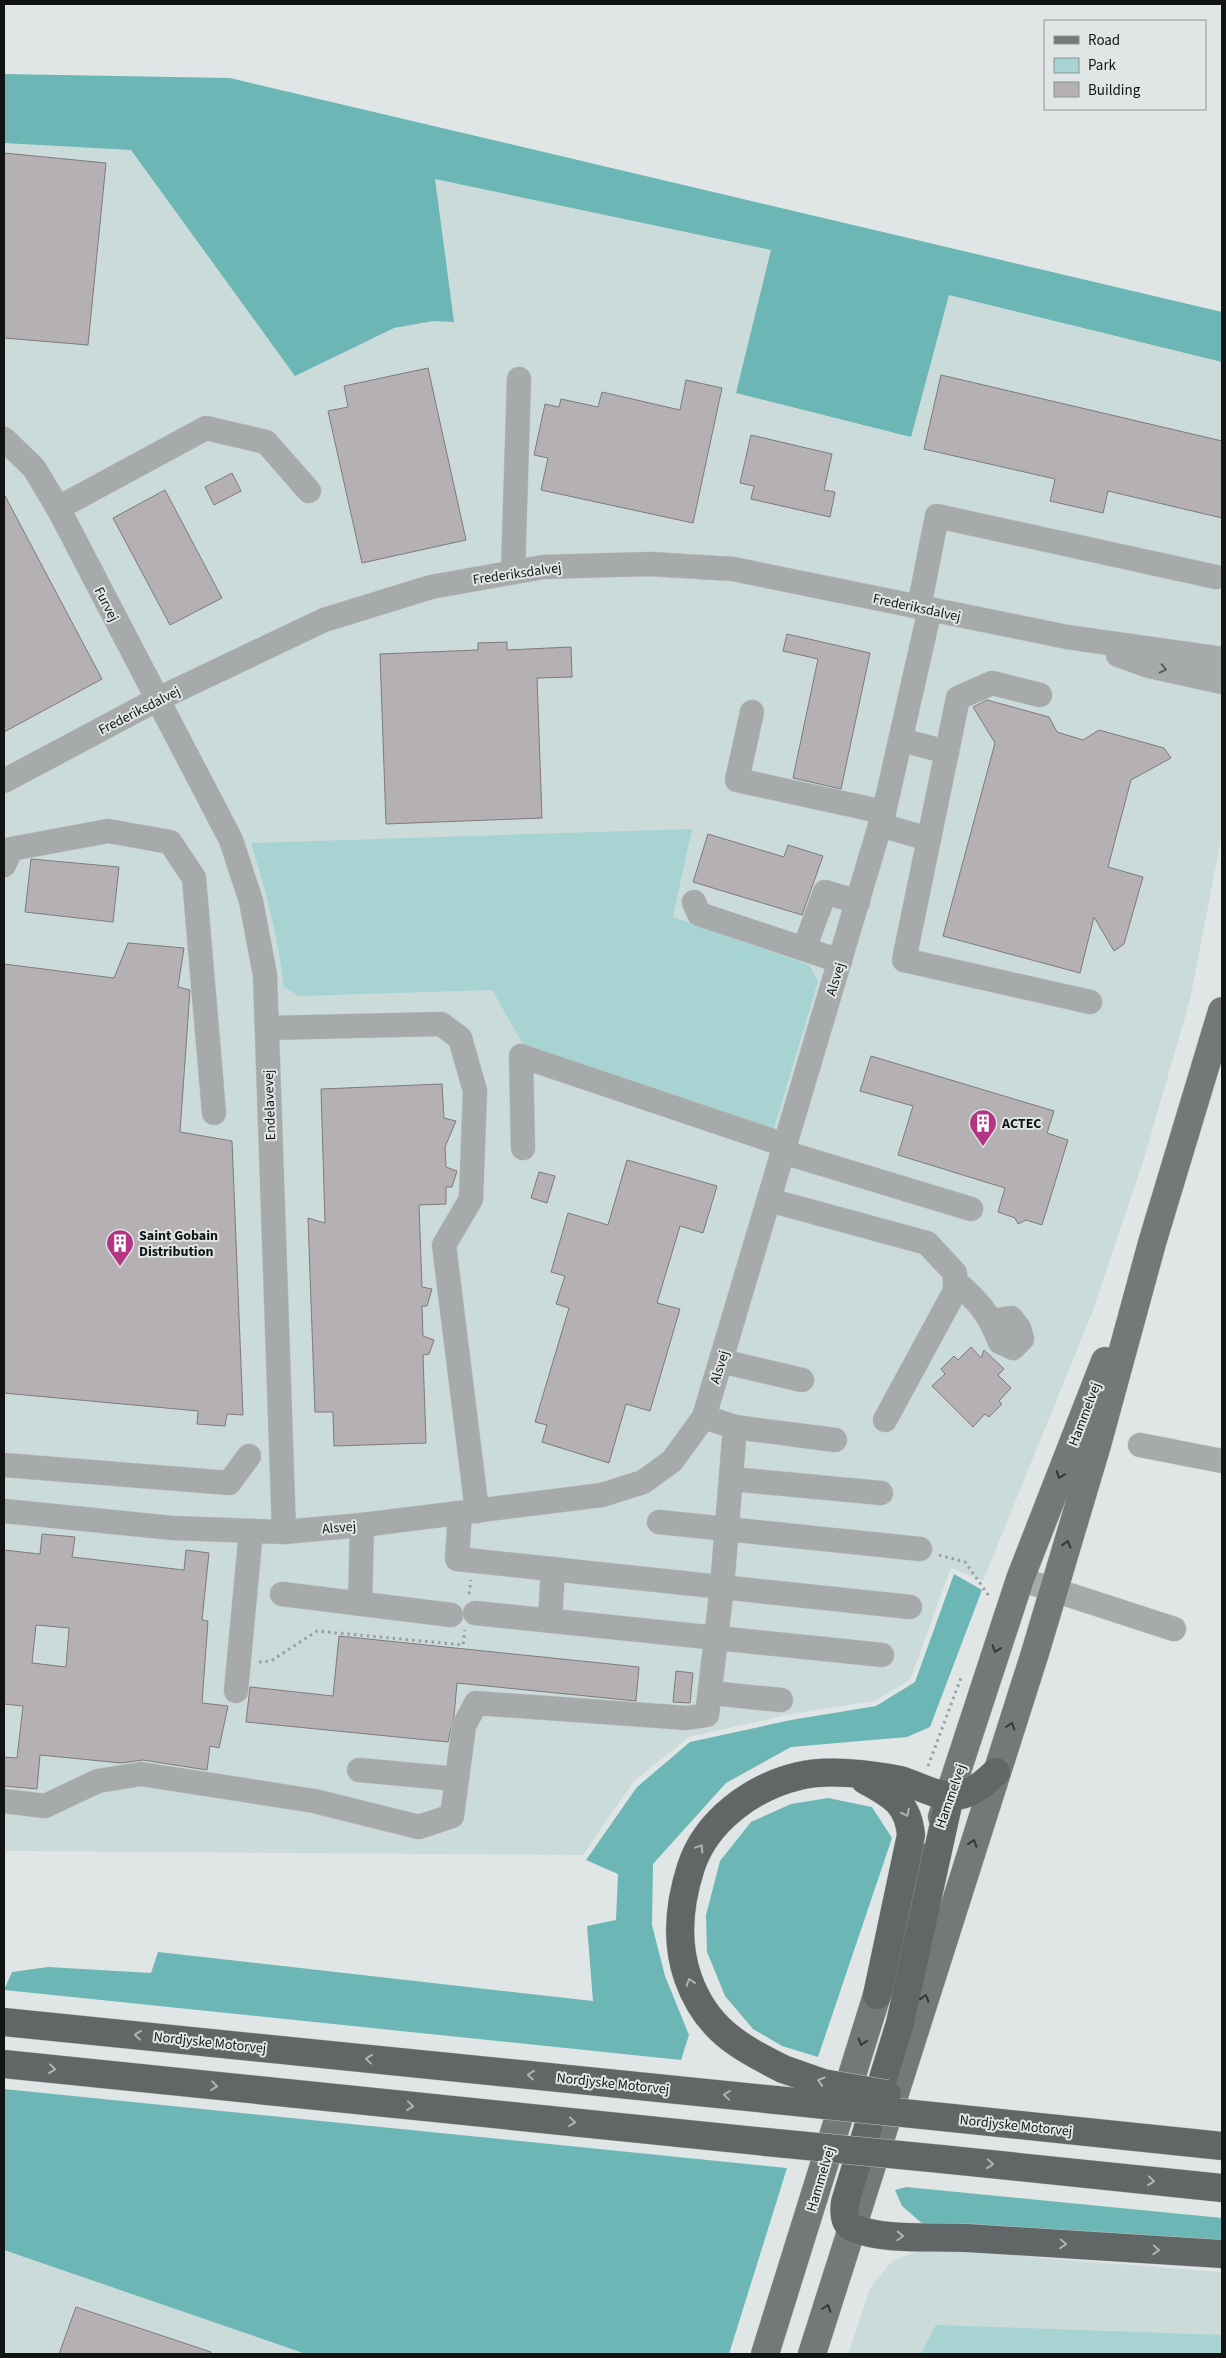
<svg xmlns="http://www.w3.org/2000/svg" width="1226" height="2358" font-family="'Source Sans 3',sans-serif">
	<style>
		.built { fill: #cbdbda }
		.green { fill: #a7d3d3 }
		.forest { fill: #6cb6b6 }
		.building { fill: #b5b0b3; stroke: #7e7a7c; fill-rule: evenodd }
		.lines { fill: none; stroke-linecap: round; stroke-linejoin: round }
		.minor-casing { stroke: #bfc4c4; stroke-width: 25 }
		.major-casing { stroke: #bfc4c4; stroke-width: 29 }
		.highway-casing { stroke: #bfc4c4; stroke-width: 29 }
		.path { stroke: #9a9f9f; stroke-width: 3; stroke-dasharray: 2.5 4; stroke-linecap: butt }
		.minor { stroke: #a7aaaa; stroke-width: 24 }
		.major { stroke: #747878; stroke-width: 28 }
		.highway { stroke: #616767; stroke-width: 28 }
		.highway-bridge-casing { stroke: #bfc4c4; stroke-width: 29; stroke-linecap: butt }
		.highway-bridge { stroke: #616767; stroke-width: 28 }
		.oneway { stroke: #5c5f5f }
		.oneway2 { stroke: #343737 }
		.oneway3 { stroke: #adb3b3 }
		.labels { text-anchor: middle; stroke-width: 4; stroke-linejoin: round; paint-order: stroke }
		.street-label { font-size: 14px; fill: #121414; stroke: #e0e6e6 }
		.poi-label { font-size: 14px; font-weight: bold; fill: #121414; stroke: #e0e6e6; text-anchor: start }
	</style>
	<rect width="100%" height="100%" fill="#e0e6e6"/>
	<g class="built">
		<path d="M 4,113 L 216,115 L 1222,338 L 1222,834 L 1190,1000 L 1143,1162 L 1092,1313 L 983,1581 L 951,1568 L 910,1680 L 874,1701 L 791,1714 L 689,1737 L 634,1781 L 583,1855 L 4,1851 Z"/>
		<path d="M 925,2249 L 1222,2272 L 1222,2354 L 848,2354 L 870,2288 L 892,2261 Z"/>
		<path d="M 4,2250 L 306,2354 L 4,2354 Z"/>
	</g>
	<g class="green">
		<path d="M 692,829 L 673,917 L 809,965 L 818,981 L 772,1135 L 524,1046 L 492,990 L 299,996 L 284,987 C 278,937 266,891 251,843 Z"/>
		<path d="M 936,2325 L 1222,2335 L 1222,2354 L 921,2354 Z"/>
	</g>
	<g class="forest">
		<path d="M 4,74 L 230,78 L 1222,312 L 1222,362 L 949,295 L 911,437 L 736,393 L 771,250 L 435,179 L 454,322 L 433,321 L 394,328 L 295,376 L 131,150 L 4,143 Z"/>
		<path d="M 954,1574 L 982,1590 L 930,1727 L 907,1737 L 791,1747 L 726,1783 L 653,1864 L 652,1925 L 665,1976 L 689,2035 L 681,2060 L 4,1990 L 12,1972 L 48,1967 L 151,1973 L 158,1952 L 593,2001 L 587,1926 L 616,1920 L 618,1874 L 586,1860 L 637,1787 L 690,1742 L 791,1720 L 876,1706 L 915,1682 Z"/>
		<path d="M 828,1798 L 872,1807 L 892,1838 L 818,2057 L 782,2046 L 753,2029 L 725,1996 L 707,1952 L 706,1915 L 720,1861 L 751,1822 L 791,1804 Z"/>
		<path d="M 4,2089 L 787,2168 L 729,2354 L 306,2354 L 4,2250 Z"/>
		<path d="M 906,2187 L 1222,2218 L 1222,2241 L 924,2225 L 902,2206 L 895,2190 Z"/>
	</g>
	<g class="building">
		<path d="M 4,153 L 106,163 L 88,345 L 4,338 Z"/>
		<path d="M 428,368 L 466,540 L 362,563 L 328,411 L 348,407 L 344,386 Z"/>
		<path d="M 941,375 L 1222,441 L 1222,518 L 1108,491 L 1103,513 L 1050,501 L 1055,479 L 924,449 Z"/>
		<path d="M 686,380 L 722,388 L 693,523 L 541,490 L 548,458 L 534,455 L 545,404 L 559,407 L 561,399 L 598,407 L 602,392 L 680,410 Z"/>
		<path d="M 751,435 L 832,454 L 824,490 L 835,492 L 830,517 L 751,499 L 754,486 L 740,483 Z"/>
		<path d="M 232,473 L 241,491 L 214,505 L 205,487 Z"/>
		<path d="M 165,490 L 222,598 L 170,625 L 113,518 Z"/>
		<path d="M 4,494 L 102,679 L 4,732 Z"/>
		<path d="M 787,634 L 870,653 L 841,789 L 793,778 L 818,659 L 783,651 Z"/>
		<path d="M 507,642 L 507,650 L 571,647 L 572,677 L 537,678 L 542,818 L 386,824 L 380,654 L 478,650 L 478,643 Z"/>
		<path d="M 987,700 L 1049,717 L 1057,732 L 1083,740 L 1099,730 L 1164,748 L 1171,758 L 1131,780 L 1108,867 L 1143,877 L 1124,944 L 1114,951 L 1094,917 L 1080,973 L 943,936 L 995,743 L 973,707 Z"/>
		<path d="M 708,834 L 784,857 L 788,845 L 823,856 L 802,915 L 693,882 Z"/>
		<path d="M 31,859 L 119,867 L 113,922 L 25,912 Z"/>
		<path d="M 128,943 L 184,948 L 178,987 L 190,990 L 180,1132 L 232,1141 L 243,1415 L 227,1414 L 225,1426 L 197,1424 L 198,1411 L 4,1393 L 4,964 L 114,978 Z"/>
		<path d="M 871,1056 L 1054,1111 L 1047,1133 L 1068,1140 L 1042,1225 L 1026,1220 L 1018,1224 L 1015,1218 L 998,1212 L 1005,1188 L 898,1155 L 913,1106 L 860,1091 Z"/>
		<path d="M 442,1084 L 444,1118 L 456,1121 L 445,1147 L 446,1167 L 457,1171 L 452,1187 L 446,1187 L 446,1204 L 419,1205 L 422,1287 L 432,1289 L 427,1306 L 422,1306 L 423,1336 L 434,1340 L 429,1354 L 423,1355 L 426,1443 L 334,1446 L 333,1412 L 315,1412 L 308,1218 L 325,1223 L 321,1089 Z"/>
		<path d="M 627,1160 L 717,1186 L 703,1233 L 680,1226 L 657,1303 L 680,1309 L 650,1411 L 626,1404 L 609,1463 L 542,1442 L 547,1425 L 535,1422 L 569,1308 L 556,1304 L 565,1276 L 551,1272 L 568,1213 L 608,1225 Z"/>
		<path d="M 539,1172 L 555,1176 L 547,1203 L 531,1198 Z"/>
		<path d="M 971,1347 L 981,1358 L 984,1350 L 1004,1369 L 998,1375 L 1011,1388 L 999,1401 L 1002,1404 L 989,1417 L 985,1414 L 973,1427 L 932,1386 L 945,1374 L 941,1369 L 954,1356 L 958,1360 Z"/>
		<path d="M 42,1534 L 75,1537 L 72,1557 L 184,1570 L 186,1550 L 209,1553 L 202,1620 L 208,1621 L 202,1703 L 228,1706 L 219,1748 L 210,1746 L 207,1770 L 143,1760 L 121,1763 L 40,1755 L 37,1789 L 4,1786 L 4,1757 L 17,1758 L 23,1706 L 4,1704 L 4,1550 L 40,1554 ZM 36,1625 L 69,1628 L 66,1667 L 32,1663 Z"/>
		<path d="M 339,1636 L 639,1667 L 636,1701 L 457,1683 L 454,1716 L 448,1742 L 246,1722 L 250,1687 L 333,1696 Z"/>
		<path d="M 676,1671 L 693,1673 L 690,1703 L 673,1702 Z"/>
		<path d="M 76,2307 L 211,2352 L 211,2354 L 59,2354 Z"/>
	</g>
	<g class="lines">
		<g class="minor-casing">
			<g id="minor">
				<path d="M 4,439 L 34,468 L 58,508"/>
				<path d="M 513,572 L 519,379"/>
				<path d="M 919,607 L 937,516 L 1216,577"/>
				<path d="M 1118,655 L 1149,666 L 1222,682"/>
				<path d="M 1040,695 L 992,683 L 958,698 L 904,960 L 1090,1002"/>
				<path d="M 752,712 L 737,780 L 884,812"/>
				<path d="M 901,740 L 947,752"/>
				<path d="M 4,781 L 156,700 L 324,620 L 431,587 L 543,567 L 650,564 L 733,569 L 1067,637 L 1222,659"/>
				<path d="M 880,825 L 929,839"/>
				<path d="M 4,865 L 11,849 L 108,831 L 170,842 L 194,878 L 214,1113"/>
				<path d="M 694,902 L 699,914 L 840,961"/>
				<path d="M 804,949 L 825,892 L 858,902"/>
				<path d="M 267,1028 L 441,1024 L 460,1038 L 475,1091 L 471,1199 L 444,1245 L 477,1511"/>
				<path d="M 523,1148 L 521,1056 L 785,1145"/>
				<path d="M 783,1152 L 971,1209"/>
				<path d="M 769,1200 L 927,1243 L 955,1273 L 955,1291 L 885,1420"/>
				<path d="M 955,1281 C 979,1302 988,1312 1000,1342 L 1013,1348 L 1022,1339 L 1019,1328 L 1011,1318 L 991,1321"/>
				<path d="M 721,1361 L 802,1380"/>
				<path d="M 735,1427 L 835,1440"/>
				<path d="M 1140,1445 L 1222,1461"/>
				<path d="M 4,1465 L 229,1483 L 249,1456"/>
				<path d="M 731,1479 L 881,1493"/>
				<path d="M 4,1511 L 172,1528 L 284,1532 L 362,1525 L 602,1495 L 643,1482 L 672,1461 L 704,1417 L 884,812 L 930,609"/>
				<path d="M 460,1513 L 457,1559 L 910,1607"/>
				<path d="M 659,1522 L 920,1549"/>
				<path d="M 284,1532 L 265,975 L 251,901 L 231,840 L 58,508 L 206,428 L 266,442 L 309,491"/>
				<path d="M 1020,1579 L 1174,1629"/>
				<path d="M 282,1594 L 451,1615"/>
				<path d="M 360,1604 L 362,1525"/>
				<path d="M 475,1613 L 882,1655"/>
				<path d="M 550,1621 L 553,1569"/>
				<path d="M 236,1691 L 251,1531"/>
				<path d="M 710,1693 L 781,1700"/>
				<path d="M 359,1770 L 457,1779"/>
				<path d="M 4,1801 L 45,1806 L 98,1781 L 141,1774 L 314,1801 L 419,1827 L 452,1816 L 464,1726 L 476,1703 L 687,1718 L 707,1715 L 722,1587 L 735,1427 L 704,1417"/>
			</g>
		</g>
		<g class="major-casing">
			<g id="major">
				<path d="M 942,1817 L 1020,1579 L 1105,1361"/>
				<path d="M 765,2354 L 877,1995 L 928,1857"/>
				<path d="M 812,2354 L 1035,1653 L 1097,1445 L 1152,1243 L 1222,1011"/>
			</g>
		</g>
		<g class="highway-casing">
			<g id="highway">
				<path d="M 865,1780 C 891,1795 908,1802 911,1835 L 877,1995"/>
				<path d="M 950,1796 L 900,2023 L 845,2202 C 844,2211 843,2224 854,2228 C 883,2241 935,2236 967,2238 C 1052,2243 1137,2249 1222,2254"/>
				<path d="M 4,2022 L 776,2100"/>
				<path d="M 4,2064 L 766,2142"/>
				<path d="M 783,2069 C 738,2046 706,2029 688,1978 C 675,1941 679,1904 691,1867 C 706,1821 752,1787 799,1776 C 826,1769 872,1774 900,1780 C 915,1784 936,1796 951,1796 C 969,1797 984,1784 996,1772"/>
				<path d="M 952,2118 L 1222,2146"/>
				<path d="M 941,2159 L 1222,2188"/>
			</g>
		</g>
		<g class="path">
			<path d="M 939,1555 L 965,1562 L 989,1596"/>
			<path d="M 469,1594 L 471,1580"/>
			<path d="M 259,1662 L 271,1661 L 317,1631 L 463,1645 L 465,1630"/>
			<path d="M 928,1766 L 961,1678"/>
		</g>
		<use href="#minor" class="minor"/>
		<use href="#major" class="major"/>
		<use href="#highway" class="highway"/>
		<g class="highway-bridge-casing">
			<g id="highway-bridge">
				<path d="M 783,2069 L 823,2083 L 887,2094"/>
				<path d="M 776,2100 L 952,2118"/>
				<path d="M 766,2142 L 941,2159"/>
			</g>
		</g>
		<use href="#highway-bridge" class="highway-bridge"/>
	</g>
	<defs><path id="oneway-chevron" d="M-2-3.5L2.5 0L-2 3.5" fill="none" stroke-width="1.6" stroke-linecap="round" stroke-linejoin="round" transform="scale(1.25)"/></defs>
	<use class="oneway" href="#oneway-chevron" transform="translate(1163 669) rotate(13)"/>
	<g class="oneway2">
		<use href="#oneway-chevron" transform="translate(1060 1475) rotate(111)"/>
		<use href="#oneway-chevron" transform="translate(1067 1544) rotate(-73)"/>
		<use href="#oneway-chevron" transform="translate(996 1649) rotate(109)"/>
		<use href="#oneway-chevron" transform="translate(1011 1726) rotate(-72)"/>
		<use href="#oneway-chevron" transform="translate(973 1843) rotate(-73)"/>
		<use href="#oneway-chevron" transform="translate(925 1998) rotate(-73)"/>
		<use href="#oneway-chevron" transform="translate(862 2042) rotate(107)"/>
		<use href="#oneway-chevron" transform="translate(827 2308) rotate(-72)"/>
	</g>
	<g class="oneway3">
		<use href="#oneway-chevron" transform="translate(906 1813) rotate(63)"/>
		<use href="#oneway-chevron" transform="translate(700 1848) rotate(-56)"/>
		<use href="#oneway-chevron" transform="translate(690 1982) rotate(-109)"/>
		<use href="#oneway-chevron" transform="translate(138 2035) rotate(-174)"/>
		<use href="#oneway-chevron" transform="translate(369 2059) rotate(-174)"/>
		<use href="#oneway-chevron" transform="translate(52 2069) rotate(6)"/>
		<use href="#oneway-chevron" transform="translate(531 2075) rotate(-174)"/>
		<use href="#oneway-chevron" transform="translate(821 2081) rotate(-164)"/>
		<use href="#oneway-chevron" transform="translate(214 2086) rotate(6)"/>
		<use href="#oneway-chevron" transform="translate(727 2095) rotate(-174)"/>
		<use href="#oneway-chevron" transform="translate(410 2106) rotate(6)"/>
		<use href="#oneway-chevron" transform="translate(572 2122) rotate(6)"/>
		<use href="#oneway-chevron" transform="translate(990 2164) rotate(6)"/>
		<use href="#oneway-chevron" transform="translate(1151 2181) rotate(6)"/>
		<use href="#oneway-chevron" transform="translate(900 2236) rotate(2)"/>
		<use href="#oneway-chevron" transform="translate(1063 2244) rotate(4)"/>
		<use href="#oneway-chevron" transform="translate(1156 2250) rotate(4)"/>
	</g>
	<defs>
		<g id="building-pin" transform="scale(1.4375)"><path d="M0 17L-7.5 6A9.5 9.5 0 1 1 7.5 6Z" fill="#b43583" stroke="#e0e6e6"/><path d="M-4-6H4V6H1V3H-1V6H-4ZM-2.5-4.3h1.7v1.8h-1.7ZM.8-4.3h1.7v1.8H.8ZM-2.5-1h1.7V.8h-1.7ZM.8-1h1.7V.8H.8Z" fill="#fff"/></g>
	</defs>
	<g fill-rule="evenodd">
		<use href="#building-pin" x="983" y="1123"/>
		<use href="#building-pin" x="120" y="1243"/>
	</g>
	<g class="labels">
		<g class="street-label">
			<text transform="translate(517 573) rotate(-8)" y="5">Frederiksdalvej</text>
			<text transform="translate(107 604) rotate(63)" y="5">Furvej</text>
			<text transform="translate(917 607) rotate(12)" y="5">Frederiksdalvej</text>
			<text transform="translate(139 710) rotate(-27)" y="5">Frederiksdalvej</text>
			<text transform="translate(835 979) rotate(-73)" y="5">Alsvej</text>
			<text transform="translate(269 1105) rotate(-92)" y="5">Endelavevej</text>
			<text transform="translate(719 1367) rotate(-73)" y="5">Alsvej</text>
			<text transform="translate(1084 1414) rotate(-69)" y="5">Hammelvej</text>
			<text transform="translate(339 1527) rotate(-5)" y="5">Alsvej</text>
			<text transform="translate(950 1796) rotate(-71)" y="5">Hammelvej</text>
			<text transform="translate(210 2042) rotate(6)" y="5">Nordjyske Motorvej</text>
			<text transform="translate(613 2083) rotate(6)" y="5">Nordjyske Motorvej</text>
			<text transform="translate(1016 2125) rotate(6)" y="5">Nordjyske Motorvej</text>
			<text transform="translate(820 2179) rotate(-73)" y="5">Hammelvej</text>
		</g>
		<g class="poi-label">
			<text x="1002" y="1128">ACTEC</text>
			<text x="139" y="1240">Saint Gobain<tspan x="139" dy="16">Distribution</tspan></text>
		</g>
	</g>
	<rect width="1226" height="2358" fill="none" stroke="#121414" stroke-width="10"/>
	<rect x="1044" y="20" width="162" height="90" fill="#e0e6e6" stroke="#8e9292"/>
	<rect x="1054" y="36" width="25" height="8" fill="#747878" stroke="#8e9292"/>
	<text x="1088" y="45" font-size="15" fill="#121414">Road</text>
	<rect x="1054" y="58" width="25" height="15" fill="#a7d3d3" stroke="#8e9292"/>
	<text x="1088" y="70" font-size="15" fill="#121414">Park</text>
	<rect x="1054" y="82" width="25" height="15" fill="#b5b0b3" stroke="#8e9292"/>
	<text x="1088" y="95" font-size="15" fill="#121414">Building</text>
</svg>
